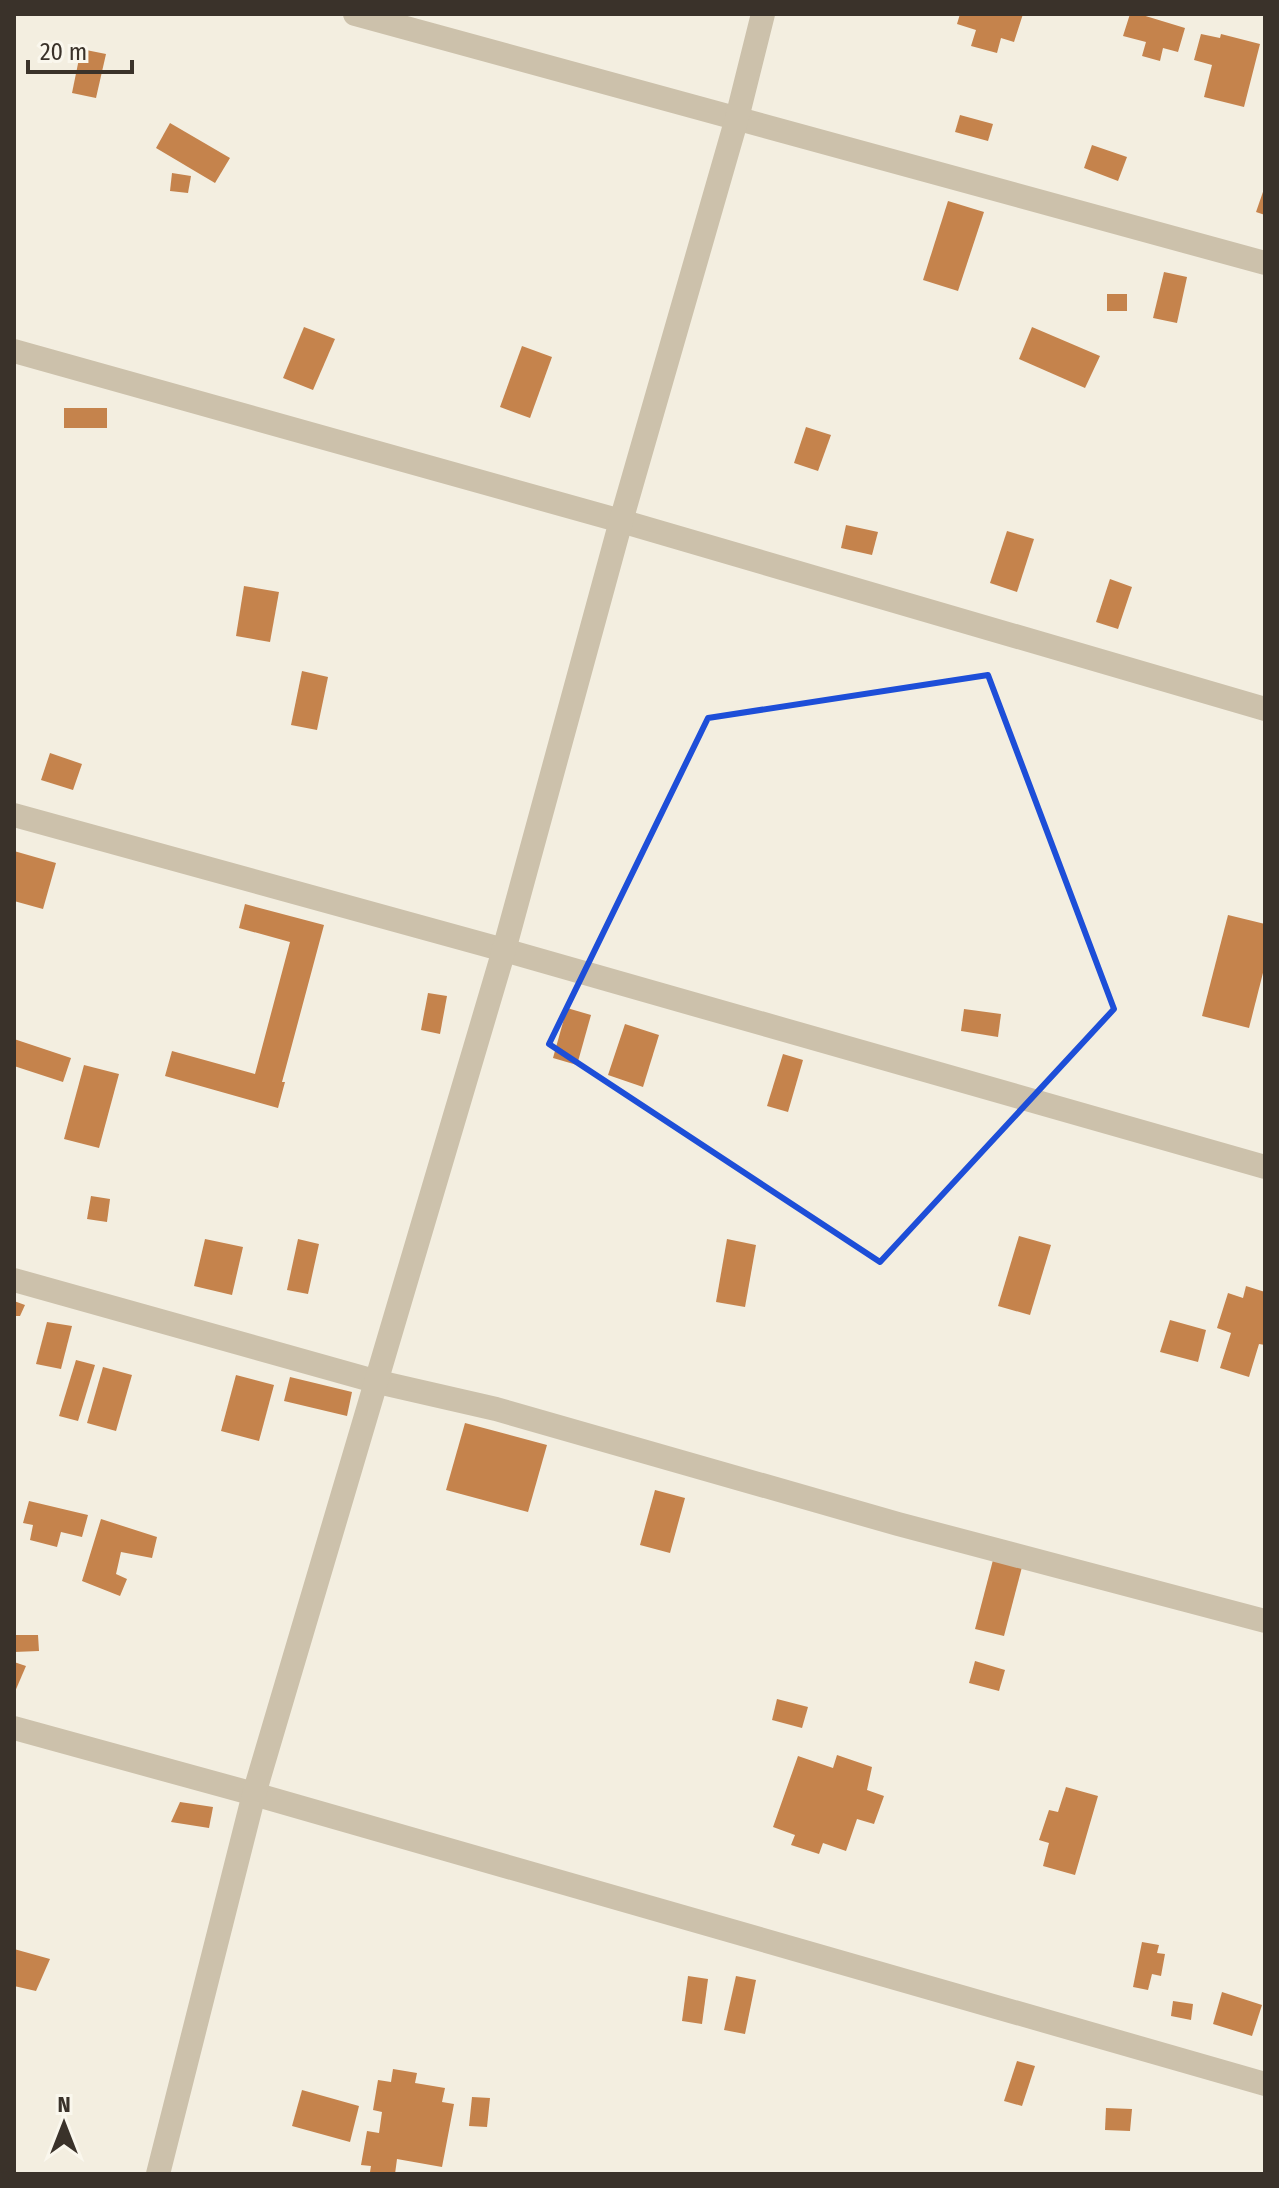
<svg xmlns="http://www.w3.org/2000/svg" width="1279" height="2188" font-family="'Fira Sans Condensed',sans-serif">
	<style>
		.building { fill: #c5834c }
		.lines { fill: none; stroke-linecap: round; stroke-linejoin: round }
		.minor { stroke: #ccc1ab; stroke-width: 24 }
		.marked { fill: none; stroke: #1d4ed8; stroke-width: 6; stroke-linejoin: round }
	</style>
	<rect width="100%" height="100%" fill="#f3eee0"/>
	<g class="building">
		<path d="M 960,14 L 1023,14 L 1014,42 L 1001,38 L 997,53 L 971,46 L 976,30 L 957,24 Z"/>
		<path d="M 1130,14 L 1139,14 L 1185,28 L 1178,52 L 1163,48 L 1160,61 L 1142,56 L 1146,42 L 1123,36 Z"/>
		<path d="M 1201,34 L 1220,38 L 1221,34 L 1260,44 L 1244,107 L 1204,97 L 1212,65 L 1194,60 Z"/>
		<path d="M 81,49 L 106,54 L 96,98 L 72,93 Z"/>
		<path d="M 960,115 L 993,124 L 988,141 L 955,132 Z"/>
		<path d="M 170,123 L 230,158 L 215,183 L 156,148 Z"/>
		<path d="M 1092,145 L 1127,157 L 1118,181 L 1084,168 Z"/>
		<path d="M 172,173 L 191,176 L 188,193 L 170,191 Z"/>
		<path d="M 1265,186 L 1265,215 L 1256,212 Z"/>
		<path d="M 948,201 L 984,212 L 958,291 L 923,280 Z"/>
		<path d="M 1164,272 L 1187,277 L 1177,323 L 1153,318 Z"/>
		<rect x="1107" y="294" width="20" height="17"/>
		<path d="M 304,327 L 335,339 L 313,390 L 283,378 Z"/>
		<path d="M 1032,327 L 1100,356 L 1085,388 L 1019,359 Z"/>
		<path d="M 522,346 L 552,357 L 530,418 L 500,407 Z"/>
		<rect x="64" y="408" width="43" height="20"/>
		<path d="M 806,427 L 831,435 L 818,471 L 794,463 Z"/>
		<path d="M 846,525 L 878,532 L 872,555 L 841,548 Z"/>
		<path d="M 1007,531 L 1034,539 L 1017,592 L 990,583 Z"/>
		<path d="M 1110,579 L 1132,587 L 1118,629 L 1096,622 Z"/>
		<path d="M 244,586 L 279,592 L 270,642 L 236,636 Z"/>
		<path d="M 302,671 L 328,677 L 317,730 L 291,725 Z"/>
		<path d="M 50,753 L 82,764 L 73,790 L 41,780 Z"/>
		<path d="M 14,851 L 56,863 L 43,909 L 14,901 Z"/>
		<path d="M 245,904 L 324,925 L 282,1082 L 285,1082 L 278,1108 L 165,1076 L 172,1051 L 255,1074 L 290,942 L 239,928 Z"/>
		<path d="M 1228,915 L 1265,924 L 1265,965 L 1249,1028 L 1202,1016 Z"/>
		<path d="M 428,993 L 447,996 L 440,1034 L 421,1030 Z"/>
		<path d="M 567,1008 L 591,1015 L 577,1065 L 553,1058 Z"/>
		<path d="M 964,1009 L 1001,1014 L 998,1037 L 961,1031 Z"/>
		<path d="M 625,1024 L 659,1035 L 643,1087 L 608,1075 Z"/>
		<path d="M 14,1039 L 71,1058 L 63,1082 L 14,1066 Z"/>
		<path d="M 783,1054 L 803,1060 L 788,1112 L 767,1106 Z"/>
		<path d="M 84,1065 L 119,1074 L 99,1148 L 64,1139 Z"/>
		<path d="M 91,1196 L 110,1199 L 107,1222 L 87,1219 Z"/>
		<path d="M 1019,1236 L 1051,1245 L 1030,1315 L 998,1306 Z"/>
		<path d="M 205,1239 L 243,1247 L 232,1295 L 194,1286 Z"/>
		<path d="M 298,1239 L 319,1244 L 308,1294 L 287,1290 Z"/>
		<path d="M 727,1239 L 756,1245 L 745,1307 L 716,1302 Z"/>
		<path d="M 1246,1286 L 1265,1292 L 1265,1345 L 1259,1344 L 1249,1377 L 1220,1368 L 1231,1333 L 1217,1328 L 1228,1293 L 1243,1298 Z"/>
		<path d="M 14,1301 L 25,1305 L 20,1316 L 14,1316 Z"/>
		<path d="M 1170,1320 L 1206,1330 L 1198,1362 L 1160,1352 Z"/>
		<path d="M 47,1322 L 72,1326 L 61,1369 L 36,1364 Z"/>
		<path d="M 76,1360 L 95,1365 L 78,1421 L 59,1416 Z"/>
		<path d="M 103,1367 L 132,1375 L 116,1431 L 87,1423 Z"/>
		<path d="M 236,1375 L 274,1385 L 259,1441 L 221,1431 Z"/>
		<path d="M 290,1377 L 352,1392 L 347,1416 L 284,1401 Z"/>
		<path d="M 465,1423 L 547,1445 L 528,1512 L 446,1490 Z"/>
		<path d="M 655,1490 L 685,1498 L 670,1553 L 640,1545 Z"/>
		<path d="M 29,1501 L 88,1515 L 82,1537 L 61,1532 L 57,1547 L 30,1540 L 33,1525 L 23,1523 Z"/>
		<path d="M 101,1519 L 157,1537 L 152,1558 L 121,1552 L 116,1574 L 127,1579 L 120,1596 L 82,1581 Z"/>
		<path d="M 993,1560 L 1022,1567 L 1004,1636 L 975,1629 Z"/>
		<path d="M 14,1635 L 38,1635 L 39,1651 L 14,1652 Z"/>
		<path d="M 975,1661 L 1005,1670 L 999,1691 L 969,1683 Z"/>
		<path d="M 14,1662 L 26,1666 L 14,1694 Z"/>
		<path d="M 777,1699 L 808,1707 L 802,1728 L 772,1720 Z"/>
		<path d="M 837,1755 L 872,1767 L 867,1790 L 884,1796 L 874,1824 L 857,1819 L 846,1851 L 823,1843 L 819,1854 L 791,1845 L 795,1835 L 773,1827 L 798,1756 L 833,1768 Z"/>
		<path d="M 1066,1787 L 1098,1796 L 1075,1875 L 1043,1866 L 1049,1843 L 1039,1840 L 1049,1810 L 1058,1812 Z"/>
		<path d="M 180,1802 L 213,1807 L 209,1828 L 171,1822 Z"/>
		<path d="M 1142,1942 L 1159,1945 L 1157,1953 L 1165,1954 L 1161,1976 L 1152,1974 L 1148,1990 L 1133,1987 Z"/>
		<path d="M 14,1949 L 50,1959 L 36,1991 L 14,1986 Z"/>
		<path d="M 688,1976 L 708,1979 L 702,2024 L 682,2021 Z"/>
		<path d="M 736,1976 L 756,1980 L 745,2034 L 724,2030 Z"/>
		<path d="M 1222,1992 L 1262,2005 L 1252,2036 L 1213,2024 Z"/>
		<path d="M 1173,2001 L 1193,2004 L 1191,2020 L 1171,2016 Z"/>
		<path d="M 1017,2061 L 1035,2066 L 1022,2106 L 1004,2101 Z"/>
		<path d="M 393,2069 L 417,2073 L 415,2083 L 445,2088 L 442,2102 L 454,2104 L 442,2167 L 397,2159 L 395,2174 L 383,2174 L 370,2172 L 371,2166 L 361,2165 L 367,2131 L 379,2133 L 382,2112 L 373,2110 L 378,2080 L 391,2082 Z"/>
		<path d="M 302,2090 L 359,2106 L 350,2142 L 292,2126 Z"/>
		<path d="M 472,2097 L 490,2098 L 487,2127 L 469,2126 Z"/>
		<path d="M 1106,2108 L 1132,2109 L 1130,2131 L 1105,2130 Z"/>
	</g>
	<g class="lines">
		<g class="minor">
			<path d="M 355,14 L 1265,263"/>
			<path d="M 14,351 L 621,521 L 1265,709"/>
			<path d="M 14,815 L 504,950 L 1265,1167"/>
			<path d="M 14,1280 L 378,1382 L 496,1409 L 898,1524 L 1265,1621"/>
			<path d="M 14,1728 L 254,1794 L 1265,2084"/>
			<path d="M 158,2174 L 254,1794 L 504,950 L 621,521 L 737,118 L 763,14"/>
		</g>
	</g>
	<path class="marked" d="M 988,675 L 1114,1009 L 880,1262 L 549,1044 L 708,718 Z"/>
	<rect width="1279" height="2188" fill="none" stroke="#3a322a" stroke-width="32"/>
	<g transform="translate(64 2124)" stroke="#faf7ed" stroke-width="6" paint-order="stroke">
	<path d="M0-6L14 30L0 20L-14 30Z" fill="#3a322a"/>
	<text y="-12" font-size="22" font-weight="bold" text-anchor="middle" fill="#3a322a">N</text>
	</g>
	<path d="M28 60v12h104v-12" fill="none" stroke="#3a322a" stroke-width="4"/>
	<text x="40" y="60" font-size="24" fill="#3a322a" stroke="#faf7ed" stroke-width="6" paint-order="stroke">20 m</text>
</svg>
